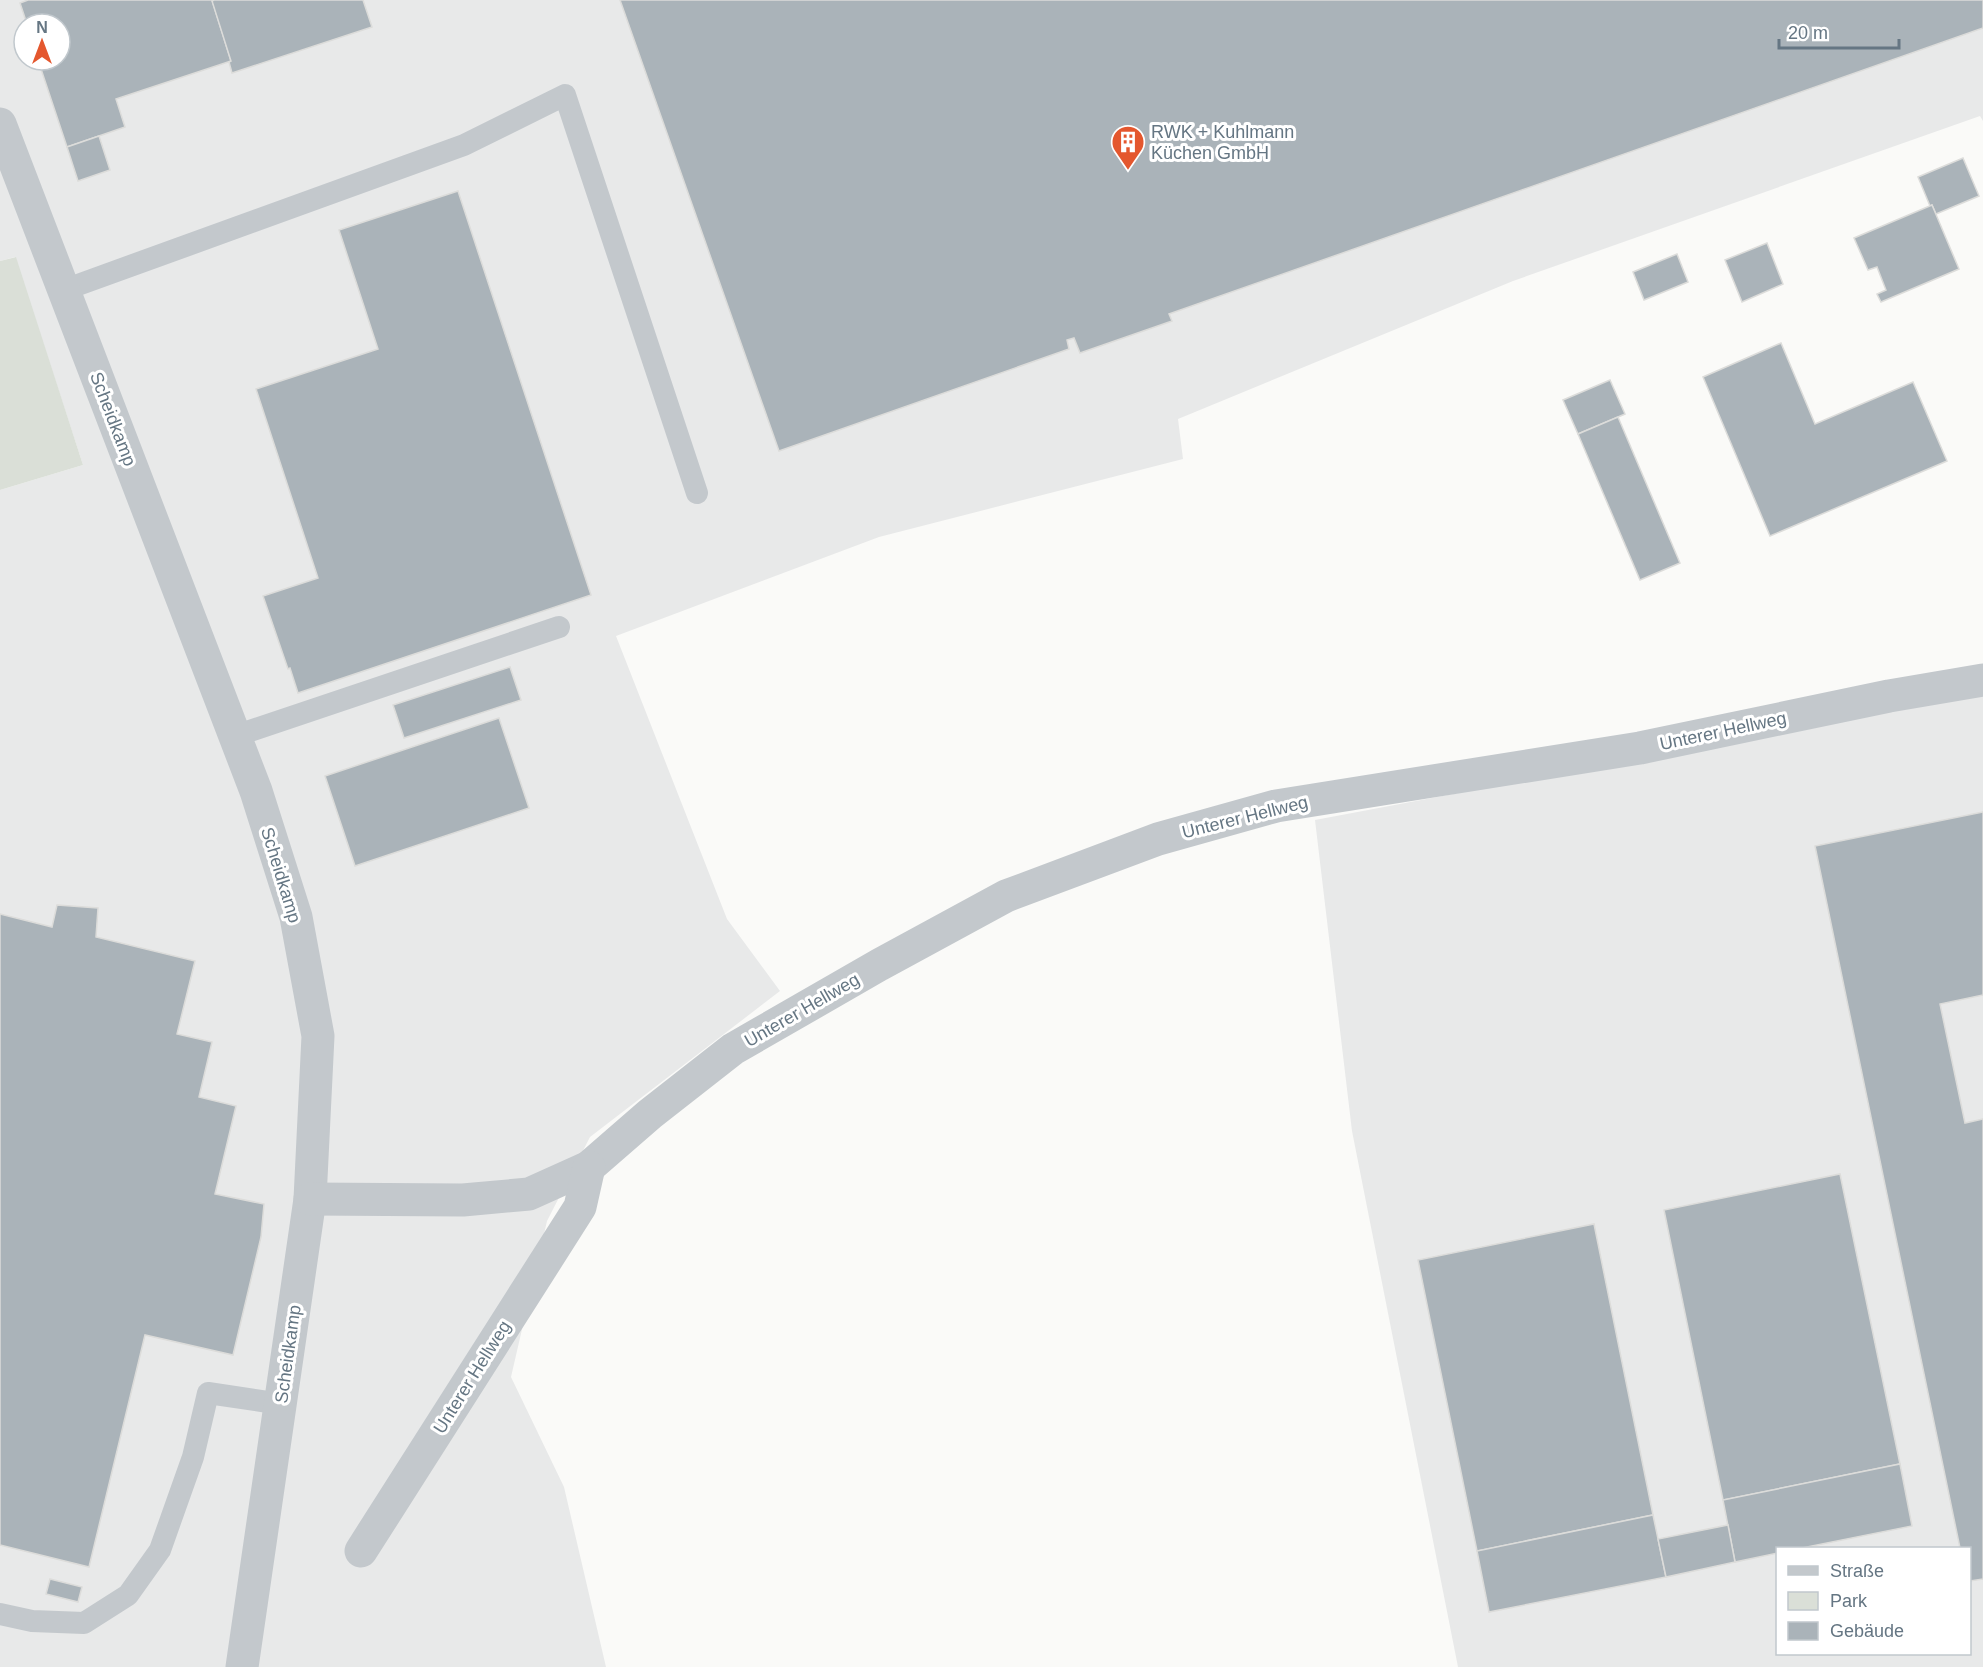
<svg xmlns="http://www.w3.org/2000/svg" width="1983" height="1667" font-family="Arial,sans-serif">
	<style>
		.built { fill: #e8e9e9; fill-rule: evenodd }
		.green { fill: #dadfd7 }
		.building { fill: #aab3b9; stroke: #dcdcda; stroke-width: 1.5 }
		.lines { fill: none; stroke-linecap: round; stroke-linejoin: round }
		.lane { stroke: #c3c8cc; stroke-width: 22 }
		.street { stroke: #c3c8cc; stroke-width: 33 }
		.labels { text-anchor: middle; stroke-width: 6; stroke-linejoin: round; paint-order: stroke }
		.poi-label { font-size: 18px; fill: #657683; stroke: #fff; text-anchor: start }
		.street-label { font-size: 18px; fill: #657683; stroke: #fff }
	</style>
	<rect width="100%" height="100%" fill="#fafaf8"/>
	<g class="built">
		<path d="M 0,0 L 1983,0 L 1983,121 L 1980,116 L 1513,281 L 1178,419 L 1183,459 L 879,537 L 616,636 L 727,919 L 780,991 L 590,1137 L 547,1221 L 511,1377 L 564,1487 L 606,1667 L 0,1667 L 0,490 L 83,465 L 15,257 L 0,261 ZM 24,24 L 60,24 L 60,60 L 24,60 Z"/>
		<path d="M 1983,694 L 1983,1667 L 1458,1667 L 1352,1131 L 1315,820 ZM 1778,1548 L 1970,1548 L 1970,1654 L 1778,1654 Z"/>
	</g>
	<path class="green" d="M 16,257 L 83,465 L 0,490 L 0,261 Z"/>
	<g class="building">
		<path d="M 28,0 L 212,0 L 231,61 L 116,99 L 125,127 L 67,147 L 38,60 L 60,60 L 60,24 L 27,24 L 20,3 Z"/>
		<path d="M 214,0 L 363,0 L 372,27 L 232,73 L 229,62 L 231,61 L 212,1 Z"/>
		<path d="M 620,0 L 1983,0 L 1983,28 L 1169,314 L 1172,321 L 1080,353 L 1074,338 L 1067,340 L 1069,349 L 779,451 Z"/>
		<path d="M 99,136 L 110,170 L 78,181 L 67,147 Z"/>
		<path d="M 1963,158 L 1979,196 L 1936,214 L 1932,205 L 1930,206 L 1918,177 Z"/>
		<path d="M 458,191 L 591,595 L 298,693 L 290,668 L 288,669 L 263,596 L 318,578 L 256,389 L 378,349 L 339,230 Z"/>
		<path d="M 1932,205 L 1959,269 L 1881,302 L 1877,294 L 1886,290 L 1877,267 L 1868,270 L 1854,238 Z"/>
		<path d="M 1767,243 L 1783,284 L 1742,302 L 1725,260 Z"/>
		<path d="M 1677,254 L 1688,282 L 1644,300 L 1633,272 Z"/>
		<path d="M 1781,343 L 1815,424 L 1913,382 L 1947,461 L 1770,536 L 1703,377 Z"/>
		<path d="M 1610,380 L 1625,414 L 1578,434 L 1563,400 Z"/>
		<path d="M 1618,417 L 1680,563 L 1640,580 L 1578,434 Z"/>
		<path d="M 510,667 L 521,700 L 404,738 L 393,705 Z"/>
		<path d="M 499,718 L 529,808 L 355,866 L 325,776 Z"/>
		<path d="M 1983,812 L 1983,995 L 1940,1004 L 1965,1123 L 1983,1119 L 1983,1579 L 1970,1581 L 1970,1548 L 1960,1548 L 1815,846 Z"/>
		<path d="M 57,905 L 98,908 L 96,937 L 195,961 L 177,1034 L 212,1042 L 199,1097 L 236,1106 L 215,1194 L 264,1204 L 261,1237 L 233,1355 L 145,1335 L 89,1567 L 0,1545 L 0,914 L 52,927 Z"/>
		<path d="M 1840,1174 L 1900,1464 L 1723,1500 L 1664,1210 Z"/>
		<path d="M 1594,1224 L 1653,1515 L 1477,1551 L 1418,1260 Z"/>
		<path d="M 1900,1464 L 1912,1526 L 1802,1548 L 1778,1548 L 1778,1553 L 1735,1562 L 1723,1500 Z"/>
		<path d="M 1653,1515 L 1666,1577 L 1489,1612 L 1477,1551 Z"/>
		<path d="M 1728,1525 L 1735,1562 L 1666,1577 L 1658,1539 Z"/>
		<path d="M 50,1579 L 82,1587 L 78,1602 L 46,1594 Z"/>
	</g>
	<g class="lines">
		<g class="lane">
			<path d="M 64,290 L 464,145 L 565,95 L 697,493"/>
			<path d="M 235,736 L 559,627"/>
			<path d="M 0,1614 L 32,1621 L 84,1623 L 128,1595 L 160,1550 L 193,1457 L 208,1393 L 281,1404"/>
		</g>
		<g class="street">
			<path d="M 0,124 L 256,791 L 296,917 L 318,1036 L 310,1199 L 242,1667"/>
			<path d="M 310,1199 L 463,1200 L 529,1194 L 589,1167 L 650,1114 L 733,1049 L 879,965 L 1006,896 L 1158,839 L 1276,806 L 1640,748 L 1889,696 L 1983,680"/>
			<path d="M 361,1551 L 580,1207 L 589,1167"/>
		</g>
	</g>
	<defs>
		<g id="building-pin" transform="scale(1.725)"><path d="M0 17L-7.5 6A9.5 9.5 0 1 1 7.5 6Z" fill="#e4572e" stroke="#fff"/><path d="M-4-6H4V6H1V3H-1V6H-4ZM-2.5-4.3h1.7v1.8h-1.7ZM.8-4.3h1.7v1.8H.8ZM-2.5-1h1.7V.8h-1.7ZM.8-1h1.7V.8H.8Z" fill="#fff"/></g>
	</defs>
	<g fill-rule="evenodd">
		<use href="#building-pin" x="1128" y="142"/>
	</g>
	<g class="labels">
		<g class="poi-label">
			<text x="1151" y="138">RWK + Kuhlmann<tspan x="1151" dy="21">Küchen GmbH</tspan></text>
		</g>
		<g class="street-label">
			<text transform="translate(113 419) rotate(69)" y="6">Scheidkamp</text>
			<text transform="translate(1723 731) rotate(-12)" y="6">Unterer Hellweg</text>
			<text transform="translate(1245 817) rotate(-14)" y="6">Unterer Hellweg</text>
			<text transform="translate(281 875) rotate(73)" y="6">Scheidkamp</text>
			<text transform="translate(802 1010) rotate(-30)" y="6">Unterer Hellweg</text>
			<text transform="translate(288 1354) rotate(-82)" y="6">Scheidkamp</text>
			<text transform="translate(472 1377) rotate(-58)" y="6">Unterer Hellweg</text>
		</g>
	</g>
	<rect x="1776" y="1547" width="195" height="108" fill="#ffffff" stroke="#c1c8cd" stroke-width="1.5"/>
	<rect x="1788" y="1566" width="30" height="9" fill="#c3c8cc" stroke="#c1c8cd" stroke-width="1.5"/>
	<text x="1830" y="1577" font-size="18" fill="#657683">Straße</text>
	<rect x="1788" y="1592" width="30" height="18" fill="#dadfd7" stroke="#c1c8cd" stroke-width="1.5"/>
	<text x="1830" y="1607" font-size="18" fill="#657683">Park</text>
	<rect x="1788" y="1622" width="30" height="18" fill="#aab3b9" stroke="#c1c8cd" stroke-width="1.5"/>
	<text x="1830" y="1637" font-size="18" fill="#657683">Gebäude</text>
	<g transform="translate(42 42)"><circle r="28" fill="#ffffff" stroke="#c1c8cd" stroke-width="1.5"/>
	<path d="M0-4.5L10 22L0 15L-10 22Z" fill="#e4572e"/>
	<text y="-9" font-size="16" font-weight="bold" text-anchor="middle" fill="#657683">N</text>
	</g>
	<path d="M1779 39v9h120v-9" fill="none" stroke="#657683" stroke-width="3"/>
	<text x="1788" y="39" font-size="18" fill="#657683" stroke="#ffffff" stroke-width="4.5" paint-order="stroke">20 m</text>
</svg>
